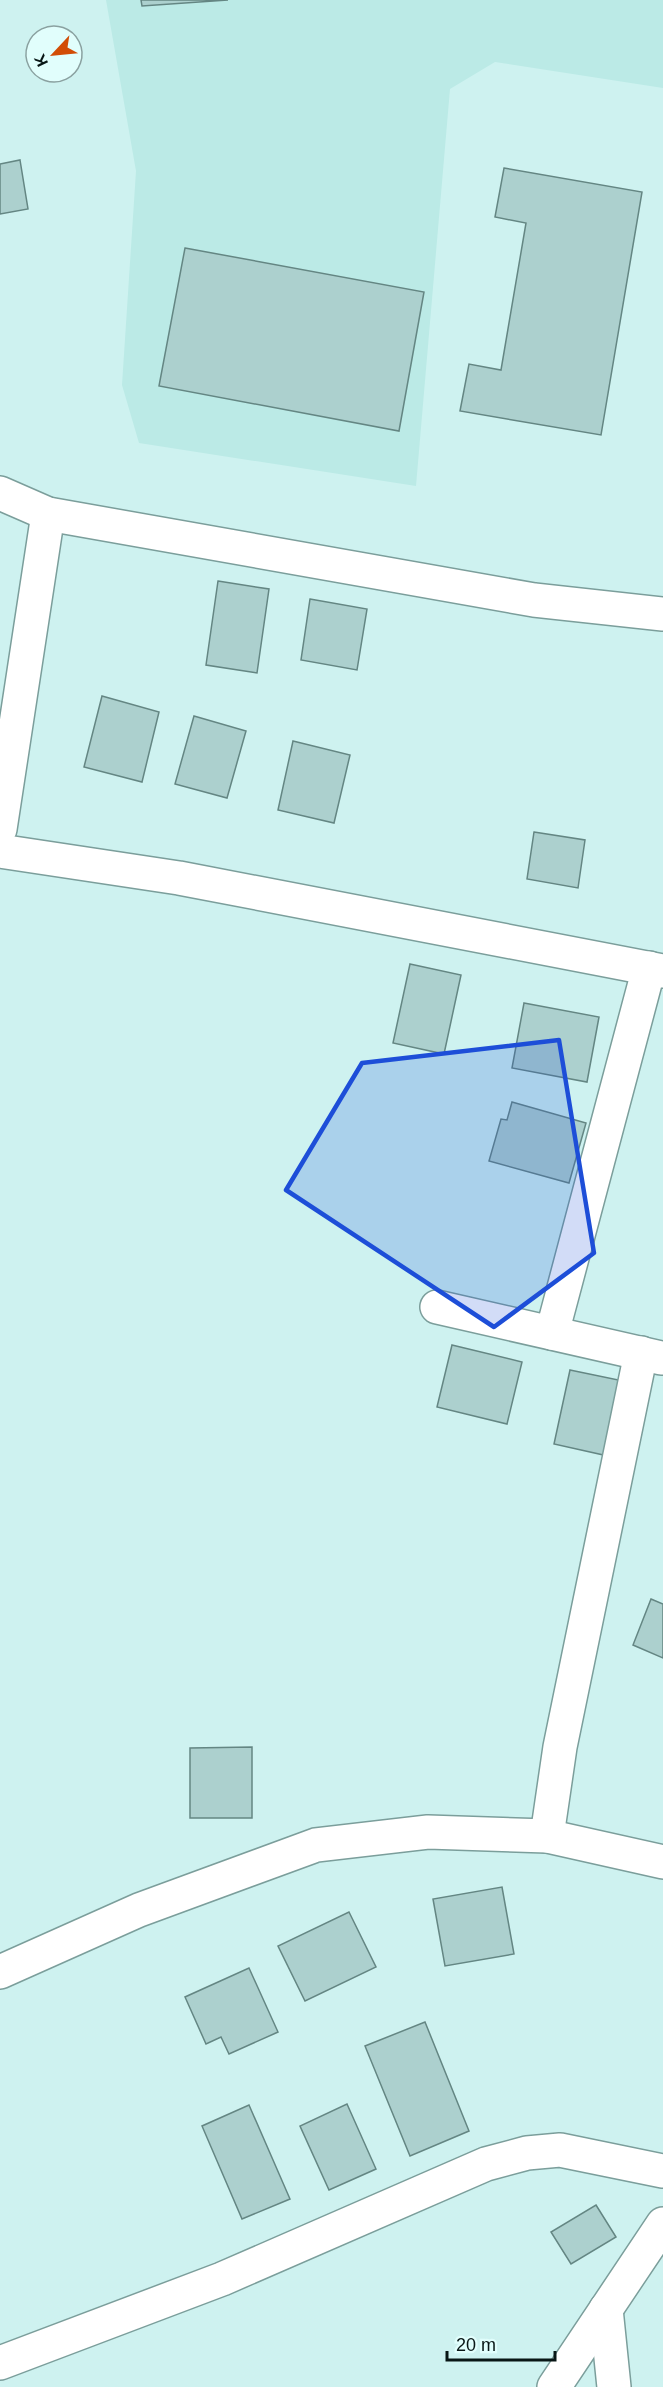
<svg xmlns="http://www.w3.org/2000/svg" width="663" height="2387" font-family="Arial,sans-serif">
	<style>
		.built { fill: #bbeae6 }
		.building { fill: #acd0ce; stroke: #648683; stroke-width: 1.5 }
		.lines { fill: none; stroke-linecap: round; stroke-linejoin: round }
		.street-casing { stroke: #7b9e9b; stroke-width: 36 }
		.secondary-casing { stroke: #7b9e9b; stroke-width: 36 }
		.street { stroke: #fff; stroke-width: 33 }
		.secondary { stroke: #fff; stroke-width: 33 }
		.marked { fill: #1d4ed8; fill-opacity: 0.2; stroke: #1d4ed8; stroke-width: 4.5; stroke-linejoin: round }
	</style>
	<rect width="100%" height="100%" fill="#cef2f0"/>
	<path class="built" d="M 106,0 L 663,0 L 663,88 L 495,62 L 450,89 L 416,486 L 139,443 L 122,385 L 136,171 Z"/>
	<g class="building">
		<path d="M 141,0 L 228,0 L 142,6 Z"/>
		<path d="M 20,160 L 28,209 L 0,214 L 0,164 Z"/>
		<path d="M 504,168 L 642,192 L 601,435 L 460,411 L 469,364 L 501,370 L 526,223 L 495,217 Z"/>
		<path d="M 185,248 L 424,292 L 399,431 L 159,386 Z"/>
		<path d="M 218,581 L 269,589 L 257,673 L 206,665 Z"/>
		<path d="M 310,599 L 367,609 L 357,670 L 301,660 Z"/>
		<path d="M 102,696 L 159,712 L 142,782 L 84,767 Z"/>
		<path d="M 194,716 L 246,731 L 227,798 L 175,784 Z"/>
		<path d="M 293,741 L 350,755 L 334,823 L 278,810 Z"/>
		<path d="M 534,832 L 585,840 L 578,888 L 527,879 Z"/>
		<path d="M 410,964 L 461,975 L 444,1054 L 393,1043 Z"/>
		<path d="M 524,1003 L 599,1017 L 587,1082 L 512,1068 Z"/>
		<path d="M 512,1102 L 586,1123 L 569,1183 L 489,1161 L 501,1119 L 507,1120 Z"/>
		<path d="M 452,1345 L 522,1362 L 507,1424 L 437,1407 Z"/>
		<path d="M 570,1370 L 633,1383 L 617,1458 L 554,1444 Z"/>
		<path d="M 651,1599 L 663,1604 L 663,1658 L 633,1645 Z"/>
		<path d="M 252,1747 L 252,1818 L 190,1818 L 190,1748 Z"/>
		<path d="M 502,1887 L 514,1954 L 445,1966 L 433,1899 Z"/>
		<path d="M 349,1912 L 376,1967 L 305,2001 L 278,1946 Z"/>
		<path d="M 249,1968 L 278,2032 L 229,2054 L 221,2037 L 206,2044 L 185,1997 Z"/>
		<path d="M 425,2022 L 469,2131 L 410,2156 L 365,2046 Z"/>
		<path d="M 347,2104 L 376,2169 L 329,2190 L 300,2126 Z"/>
		<path d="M 249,2105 L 290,2199 L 242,2219 L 202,2126 Z"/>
		<path d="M 596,2205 L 616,2237 L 571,2264 L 551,2232 Z"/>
	</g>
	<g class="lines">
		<g class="street-casing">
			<g id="street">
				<path d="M 0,493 L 48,514 L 534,600 L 663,614"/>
				<path d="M 0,829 L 48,514"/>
				<path d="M 437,1307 L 661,1358"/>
				<path d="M 552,1333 L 649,968"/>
				<path d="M 547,1836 L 560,1747 L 641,1353"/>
				<path d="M 606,2309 L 614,2387"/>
				<path d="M 0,2363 L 222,2279 L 486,2164 L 527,2153 L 560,2150 L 663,2171"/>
				<path d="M 554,2387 L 663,2224"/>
			</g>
		</g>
		<g class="secondary-casing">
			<g id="secondary">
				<path d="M 0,851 L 179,878 L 663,971"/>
				<path d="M 0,1972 L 139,1910 L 316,1845 L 428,1832 L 547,1836 L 663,1862"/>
			</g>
		</g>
		<use href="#street" class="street"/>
		<use href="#secondary" class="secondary"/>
	</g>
	<path class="marked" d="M 559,1040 L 594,1253 L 494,1327 L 286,1190 L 362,1063 Z"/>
	<g transform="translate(54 54) rotate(244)"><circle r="28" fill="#e1fefc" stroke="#8aa1a0" stroke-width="1.5"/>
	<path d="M0-4.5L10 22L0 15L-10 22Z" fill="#d24d06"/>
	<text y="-9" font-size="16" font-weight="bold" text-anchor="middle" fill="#081615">K</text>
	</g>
	<path d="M447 2351v9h108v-9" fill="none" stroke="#081615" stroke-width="3"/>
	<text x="456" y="2351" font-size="18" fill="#081615" stroke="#e1fefc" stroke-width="4.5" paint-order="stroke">20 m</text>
</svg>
